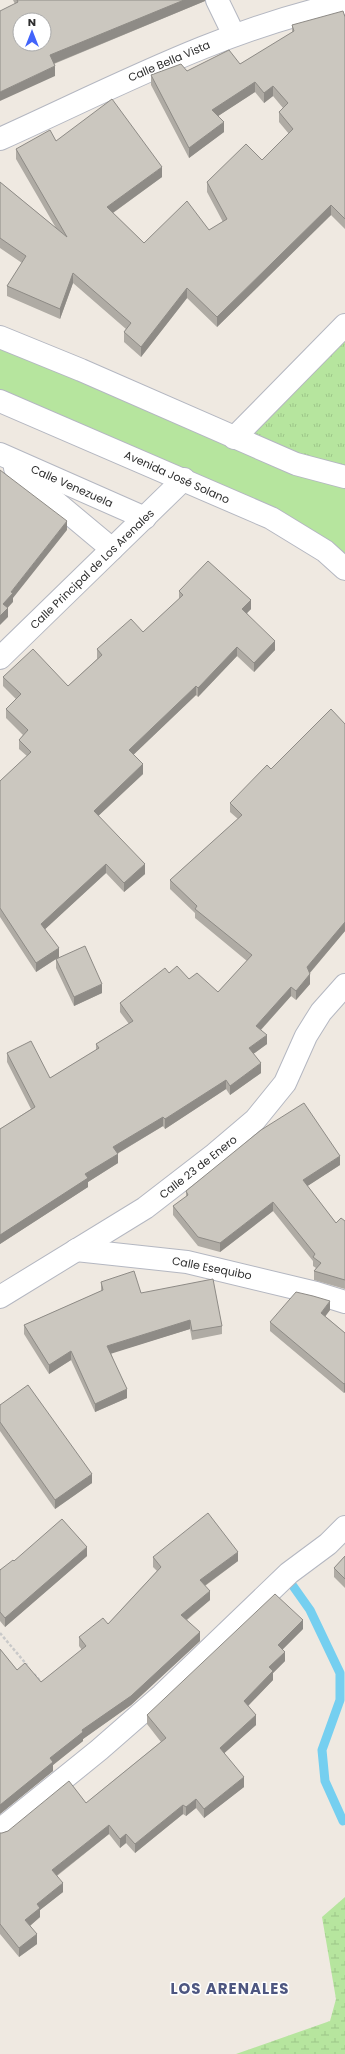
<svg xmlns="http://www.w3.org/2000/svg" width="345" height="2054" font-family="Poppins,sans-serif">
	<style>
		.grass { fill: #b6e59e }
		.wetland { fill: url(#wetland-marsh) }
		.park { fill: url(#park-tufts) }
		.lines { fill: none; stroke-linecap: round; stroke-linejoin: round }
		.stream { stroke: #75cff0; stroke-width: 9 }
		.minor-casing { stroke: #b4b7c1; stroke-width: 24 }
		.tertiary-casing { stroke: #b4b7c1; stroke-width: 24 }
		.path { stroke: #c9c9c9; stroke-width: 2.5; stroke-dasharray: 3 2; stroke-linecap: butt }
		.minor { stroke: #fff; stroke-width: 22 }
		.tertiary { stroke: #fff; stroke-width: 22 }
		.wall { fill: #afaba4 }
		.shaded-wall { fill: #8e8b86 }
		.building { fill: #cbc7bf; stroke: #8e8b86; fill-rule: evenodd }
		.labels { text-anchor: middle; stroke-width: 3; stroke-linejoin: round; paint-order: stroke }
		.street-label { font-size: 11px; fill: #2e2e2e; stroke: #fff }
		.district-label { font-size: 15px; font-weight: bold; letter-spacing: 1px; fill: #4d5680; stroke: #fff }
	</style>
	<defs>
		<pattern id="wetland-marsh" width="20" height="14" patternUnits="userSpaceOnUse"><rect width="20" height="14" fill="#b6e59e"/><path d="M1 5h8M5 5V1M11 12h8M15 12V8" fill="none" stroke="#9dc588"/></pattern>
		<pattern id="park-tufts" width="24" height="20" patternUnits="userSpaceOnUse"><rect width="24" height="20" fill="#b6e59e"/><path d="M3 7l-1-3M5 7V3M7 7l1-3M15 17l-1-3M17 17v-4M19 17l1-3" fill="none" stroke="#9dc588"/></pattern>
	</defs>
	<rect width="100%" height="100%" fill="#efe9e1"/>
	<path class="grass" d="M 0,337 L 345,477 L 345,569 L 325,551 L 0,401 Z"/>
	<path class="wetland" d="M 345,1897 L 345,2054 L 236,2054 L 330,2021 L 336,1999 L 322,1917 Z"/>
	<path class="park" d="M 345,325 L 345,477 L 245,443 Z"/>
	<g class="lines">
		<path class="stream" d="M 293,1586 L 310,1610 L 340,1673 L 340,1700 L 322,1750 L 325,1781 L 343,1821"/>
		<g class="minor-casing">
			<g id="minor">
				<path d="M 217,0 L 234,35"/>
				<path d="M 0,139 C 113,88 223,29 345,3"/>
				<path d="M 234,438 L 345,325"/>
				<path d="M 0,454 L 145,518"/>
				<path d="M 15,468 L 112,549"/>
				<path d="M 0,658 L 184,479"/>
				<path d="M 76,1250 L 187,1262 L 316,1293 L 345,1302"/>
				<path d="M 0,1297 L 145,1208 L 215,1154 L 255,1120 L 285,1083 L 306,1036 L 321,1012 L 345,985"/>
				<path d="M 0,1830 L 99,1750 L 162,1695 L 289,1573 L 328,1544 L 345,1527"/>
			</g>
		</g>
		<g class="tertiary-casing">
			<g id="tertiary">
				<path d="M 0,337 L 81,370 L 296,464 L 345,477"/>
				<path d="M 0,401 L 271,518 L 325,551 L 345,569"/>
			</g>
		</g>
		<g class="path">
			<path d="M 0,1633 L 27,1665"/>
			<path d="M 34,1674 L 42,1683"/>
		</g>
		<use href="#minor" class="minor"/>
		<use href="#tertiary" class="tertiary"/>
	</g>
	<g class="wall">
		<path d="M 13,0 L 205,0 L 205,1 L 54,64 L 55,76 L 15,4 Z"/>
		<path d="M 345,17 L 345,229 L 331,215 L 217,327 L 187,298 L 141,357 L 124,342 L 124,332 L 126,329 L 73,283 L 60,319 L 7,296 L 7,286 L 22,263 L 0,248 L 0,182 L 56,228 L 16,159 L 16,149 L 56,141 L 162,177 L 113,213 L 144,243 L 209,230 L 223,222 L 207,192 L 207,182 L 262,160 L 289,134 L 279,122 L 279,112 L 283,108 L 273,96 L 264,103 L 255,92 L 218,116 L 224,132 L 189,158 L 151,85 L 151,75 L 187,71 L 240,64 L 292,33 L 292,25 Z"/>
		<path d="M 179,591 L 251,609 L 247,613 L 275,650 L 254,672 L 237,656 L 198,697 L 196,695 L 133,755 L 143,774 L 98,816 L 145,874 L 124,892 L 106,873 L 45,929 L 59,957 L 102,993 L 74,1006 L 56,968 L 56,959 L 36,972 L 0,917 L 0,781 L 27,756 L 19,749 L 19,740 L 23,735 L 6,718 L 6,709 L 16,699 L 3,686 L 3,677 L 68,686 L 97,659 L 97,649 L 143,632 L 179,599 Z"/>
		<path d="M 345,724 L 345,931 L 310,973 L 310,984 L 296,1000 L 291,996 L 261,1030 L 267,1044 L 253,1054 L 261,1073 L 230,1095 L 226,1089 L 165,1129 L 163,1126 L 117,1154 L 118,1163 L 88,1182 L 88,1187 L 0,1244 L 0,1129 L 31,1109 L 7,1062 L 7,1053 L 50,1078 L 96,1050 L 96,1044 L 129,1024 L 120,1012 L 120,1003 L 169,973 L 189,979 L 218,992 L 247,961 L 195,918 L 195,913 L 170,889 L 170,880 L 238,819 L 230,812 L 230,803 L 271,769 Z"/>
		<path d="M 340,1165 L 307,1186 L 336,1223 L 345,1221 L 345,1289 L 314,1280 L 314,1271 L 316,1268 L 313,1266 L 313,1261 L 273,1211 L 220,1252 L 198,1246 L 173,1215 L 173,1206 L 186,1197 L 186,1191 Z"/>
		<path d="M 101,1282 L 141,1293 L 222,1326 L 222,1334 L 192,1340 L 190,1329 L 111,1353 L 127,1398 L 95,1412 L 71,1360 L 49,1374 L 24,1334 L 24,1325 L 101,1291 Z"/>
		<path d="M 330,1310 L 325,1316 L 345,1333 L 345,1392 L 344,1393 L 270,1331 L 270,1322 Z"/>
		<path d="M 0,1405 L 92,1483 L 55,1509 L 0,1431 Z"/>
		<path d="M 87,1556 L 5,1627 L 0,1621 L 0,1569 L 0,1570 L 14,1561 Z"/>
		<path d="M 345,1556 L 345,1588 L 334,1577 L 334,1568 Z"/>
		<path d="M 153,1557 L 238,1561 L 205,1586 L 210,1600 L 187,1620 L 200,1641 L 131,1705 L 83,1739 L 83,1741 L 53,1765 L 53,1771 L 0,1814 L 0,1649 L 17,1670 L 41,1682 L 82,1650 L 79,1646 L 79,1637 L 108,1624 L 157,1571 L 153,1567 Z"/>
		<path d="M 303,1629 L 282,1650 L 285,1661 L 273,1673 L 273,1680 L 248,1706 L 256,1725 L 224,1753 L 244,1787 L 204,1818 L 196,1808 L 186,1816 L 183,1814 L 135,1853 L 126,1843 L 120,1848 L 109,1834 L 57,1876 L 63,1892 L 40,1910 L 40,1917 L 30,1926 L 37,1944 L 19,1957 L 0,1934 L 0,1833 L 2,1833 L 86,1803 L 161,1742 L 147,1724 L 147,1715 Z"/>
	</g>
	<g class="shaded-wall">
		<path d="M 184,0 L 205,0 L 205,1 L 50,65 L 50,55 Z"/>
		<path d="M 55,66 L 55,76 L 0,101 L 0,92 Z"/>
		<path d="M 255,82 L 255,92 L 212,120 L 212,110 Z"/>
		<path d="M 273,86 L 273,96 L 264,103 L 264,93 Z"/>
		<path d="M 224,122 L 224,132 L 189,158 L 189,148 Z"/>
		<path d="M 162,167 L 162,177 L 107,217 L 107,207 Z"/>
		<path d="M 331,205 L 331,215 L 217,327 L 217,317 Z"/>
		<path d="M 73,273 L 73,283 L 60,319 L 60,309 Z"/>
		<path d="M 187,288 L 187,298 L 141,357 L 141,347 Z"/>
		<path d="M 67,521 L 67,530 L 13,598 L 13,602 L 3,613 L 3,604 L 11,592 Z"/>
		<path d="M 251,600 L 251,609 L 242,618 L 242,609 Z"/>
		<path d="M 8,608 L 8,617 L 0,625 L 0,616 Z"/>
		<path d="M 275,641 L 275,650 L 254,672 L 254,663 Z"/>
		<path d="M 237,647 L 237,656 L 198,697 L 198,688 Z"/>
		<path d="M 196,686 L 196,695 L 129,759 L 129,750 Z"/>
		<path d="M 143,764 L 143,774 L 94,820 L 94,811 Z"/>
		<path d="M 106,864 L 106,873 L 41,933 L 41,924 Z"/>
		<path d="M 145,864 L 145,874 L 124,892 L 124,883 Z"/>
		<path d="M 345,922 L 345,931 L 307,976 L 307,967 Z"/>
		<path d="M 59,948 L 59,957 L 36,972 L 36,963 Z"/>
		<path d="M 310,974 L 310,984 L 296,1000 L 296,991 Z"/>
		<path d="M 102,984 L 102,993 L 74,1006 L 74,997 Z"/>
		<path d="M 291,987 L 291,996 L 256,1035 L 256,1026 Z"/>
		<path d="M 267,1035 L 267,1044 L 249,1057 L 249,1048 Z"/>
		<path d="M 261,1063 L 261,1073 L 230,1095 L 230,1086 Z"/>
		<path d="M 226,1080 L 226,1089 L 165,1129 L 165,1119 Z"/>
		<path d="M 163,1117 L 163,1126 L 113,1156 L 113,1147 Z"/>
		<path d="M 118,1154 L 118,1163 L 88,1182 L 88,1187 L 0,1244 L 0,1235 L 85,1174 Z"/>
		<path d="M 340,1156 L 340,1165 L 303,1189 L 303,1180 Z"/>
		<path d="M 273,1202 L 273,1211 L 220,1252 L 220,1243 Z"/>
		<path d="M 330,1301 L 330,1310 L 321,1322 L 321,1313 Z"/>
		<path d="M 190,1320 L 190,1329 L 107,1355 L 107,1346 Z"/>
		<path d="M 71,1351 L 71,1360 L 49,1374 L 49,1365 Z"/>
		<path d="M 345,1383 L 345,1392 L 344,1393 L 344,1384 Z"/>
		<path d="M 127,1389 L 127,1398 L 95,1412 L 95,1404 Z"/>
		<path d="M 92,1474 L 92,1483 L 55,1509 L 55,1500 Z"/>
		<path d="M 87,1547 L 87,1556 L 5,1627 L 5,1618 Z"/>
		<path d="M 238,1552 L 238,1561 L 200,1589 L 200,1580 Z"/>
		<path d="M 210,1591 L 210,1600 L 181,1624 L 181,1615 Z"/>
		<path d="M 303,1620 L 303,1629 L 278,1654 L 278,1645 Z"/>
		<path d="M 200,1632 L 200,1641 L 131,1705 L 83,1739 L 83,1741 L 53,1765 L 53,1771 L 0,1814 L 0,1805 L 50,1758 L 82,1730 Z"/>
		<path d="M 285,1652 L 285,1661 L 273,1673 L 273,1680 L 244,1710 L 244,1701 L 269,1667 Z"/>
		<path d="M 256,1715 L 256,1725 L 220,1757 L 220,1748 Z"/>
		<path d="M 244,1777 L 244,1787 L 204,1818 L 204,1809 Z"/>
		<path d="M 196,1799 L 196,1808 L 186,1816 L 186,1807 Z"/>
		<path d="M 183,1805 L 183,1814 L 135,1853 L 135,1844 Z"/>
		<path d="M 109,1825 L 109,1834 L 52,1879 L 52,1870 Z"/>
		<path d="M 126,1834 L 126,1843 L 120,1848 L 120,1839 Z"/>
		<path d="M 63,1883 L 63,1892 L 40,1910 L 40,1917 L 25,1930 L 25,1920 L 37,1904 Z"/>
		<path d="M 37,1934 L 37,1944 L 19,1957 L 19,1948 Z"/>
	</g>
	<g class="building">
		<path d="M 17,0 L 184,0 L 50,55 L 55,66 L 0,92 L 0,11 L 18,2 ZM 20,20 L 44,20 L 44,44 L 20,44 Z"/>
		<path d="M 343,11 L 345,17 L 345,219 L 331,205 L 217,317 L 187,288 L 141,347 L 124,332 L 131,323 L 73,273 L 60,309 L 7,286 L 26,256 L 0,238 L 0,182 L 67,237 L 16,149 L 50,130 L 56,141 L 112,99 L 162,167 L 107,207 L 144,243 L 187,201 L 209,230 L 227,219 L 207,182 L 246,144 L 262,160 L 293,129 L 279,112 L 288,103 L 273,86 L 264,93 L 255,82 L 212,110 L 224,122 L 189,148 L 151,75 L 181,64 L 187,71 L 229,50 L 240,64 L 294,31 L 292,25 Z"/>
		<path d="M 0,470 L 67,521 L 11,592 L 13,593 L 3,604 L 8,608 L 0,616 Z"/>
		<path d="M 208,561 L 251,600 L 242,609 L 275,641 L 254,663 L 237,647 L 198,688 L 196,686 L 129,750 L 143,764 L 94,811 L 145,864 L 124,883 L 106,864 L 41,924 L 59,948 L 36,963 L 0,908 L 0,781 L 31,752 L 19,740 L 28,730 L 6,709 L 21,694 L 3,677 L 33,649 L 68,686 L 102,655 L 97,649 L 131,619 L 143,632 L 183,595 L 179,591 Z"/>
		<path d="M 331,709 L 345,724 L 345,922 L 307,967 L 310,974 L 296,991 L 291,987 L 256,1026 L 267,1035 L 249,1048 L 261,1063 L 230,1086 L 226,1080 L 165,1119 L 163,1117 L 113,1147 L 118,1154 L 85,1174 L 88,1178 L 0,1235 L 0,1129 L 35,1107 L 7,1053 L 31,1041 L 50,1078 L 99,1048 L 96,1044 L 133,1021 L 120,1003 L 165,968 L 169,973 L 177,966 L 189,979 L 197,973 L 218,992 L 252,955 L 195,909 L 197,906 L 170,880 L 242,815 L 230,803 L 267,765 L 271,769 Z"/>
		<path d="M 85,946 L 102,984 L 74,997 L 56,959 Z"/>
		<path d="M 304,1103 L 340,1156 L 303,1180 L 336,1223 L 341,1218 L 345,1221 L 345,1280 L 314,1271 L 321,1263 L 313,1257 L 315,1254 L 273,1202 L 220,1243 L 198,1237 L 173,1206 L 188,1195 L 186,1191 L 261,1130 Z"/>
		<path d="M 134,1271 L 141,1293 L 213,1279 L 222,1326 L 192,1331 L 190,1320 L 107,1346 L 127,1389 L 95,1404 L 71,1351 L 49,1365 L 24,1325 L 103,1290 L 101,1282 Z"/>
		<path d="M 296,1292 L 313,1296 L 330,1301 L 321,1313 L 345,1333 L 345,1383 L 344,1384 L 270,1322 Z"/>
		<path d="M 28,1385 L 92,1474 L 55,1500 L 0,1422 L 0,1405 Z"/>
		<path d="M 208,1513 L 238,1552 L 200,1580 L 210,1591 L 181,1615 L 200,1632 L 131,1696 L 82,1730 L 83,1732 L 50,1758 L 53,1762 L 0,1805 L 0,1649 L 17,1670 L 25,1663 L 41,1682 L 86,1646 L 79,1637 L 103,1618 L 108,1624 L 161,1567 L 153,1557 Z"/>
		<path d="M 62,1519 L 87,1547 L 5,1618 L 0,1612 L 0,1569 L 0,1570 L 13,1560 L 14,1561 Z"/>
		<path d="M 345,1556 L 345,1579 L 334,1568 Z"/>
		<path d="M 275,1594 L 303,1620 L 278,1645 L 285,1652 L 269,1667 L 273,1671 L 244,1701 L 256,1715 L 220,1748 L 244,1777 L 204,1809 L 196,1799 L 186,1807 L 183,1805 L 135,1844 L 126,1834 L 120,1839 L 109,1825 L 52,1870 L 63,1883 L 37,1904 L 40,1908 L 25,1920 L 37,1934 L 19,1948 L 0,1924 L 0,1833 L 2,1833 L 8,1831 L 69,1781 L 86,1803 L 166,1738 L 147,1715 Z"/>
	</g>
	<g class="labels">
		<g class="street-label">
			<text transform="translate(169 61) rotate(-23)" y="4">Calle Bella Vista</text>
			<text transform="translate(177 477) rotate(24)" y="4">Avenida José Solano</text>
			<text transform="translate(72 486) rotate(24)" y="4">Calle Venezuela</text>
			<text transform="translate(92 569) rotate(-44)" y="4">Calle Principal de Los Arenales</text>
			<text transform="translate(198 1167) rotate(-38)" y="4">Calle 23 de Enero</text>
			<text transform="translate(212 1268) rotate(11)" y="4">Calle Esequibo</text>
		</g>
		<g class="district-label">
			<text x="230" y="1994">LOS ARENALES</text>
		</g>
	</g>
	<g transform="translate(32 32)"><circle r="19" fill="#ffffff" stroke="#ababab"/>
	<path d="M0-3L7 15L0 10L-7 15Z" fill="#4264fb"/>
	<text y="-6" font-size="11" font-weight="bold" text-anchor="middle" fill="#2e2e2e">N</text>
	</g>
</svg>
